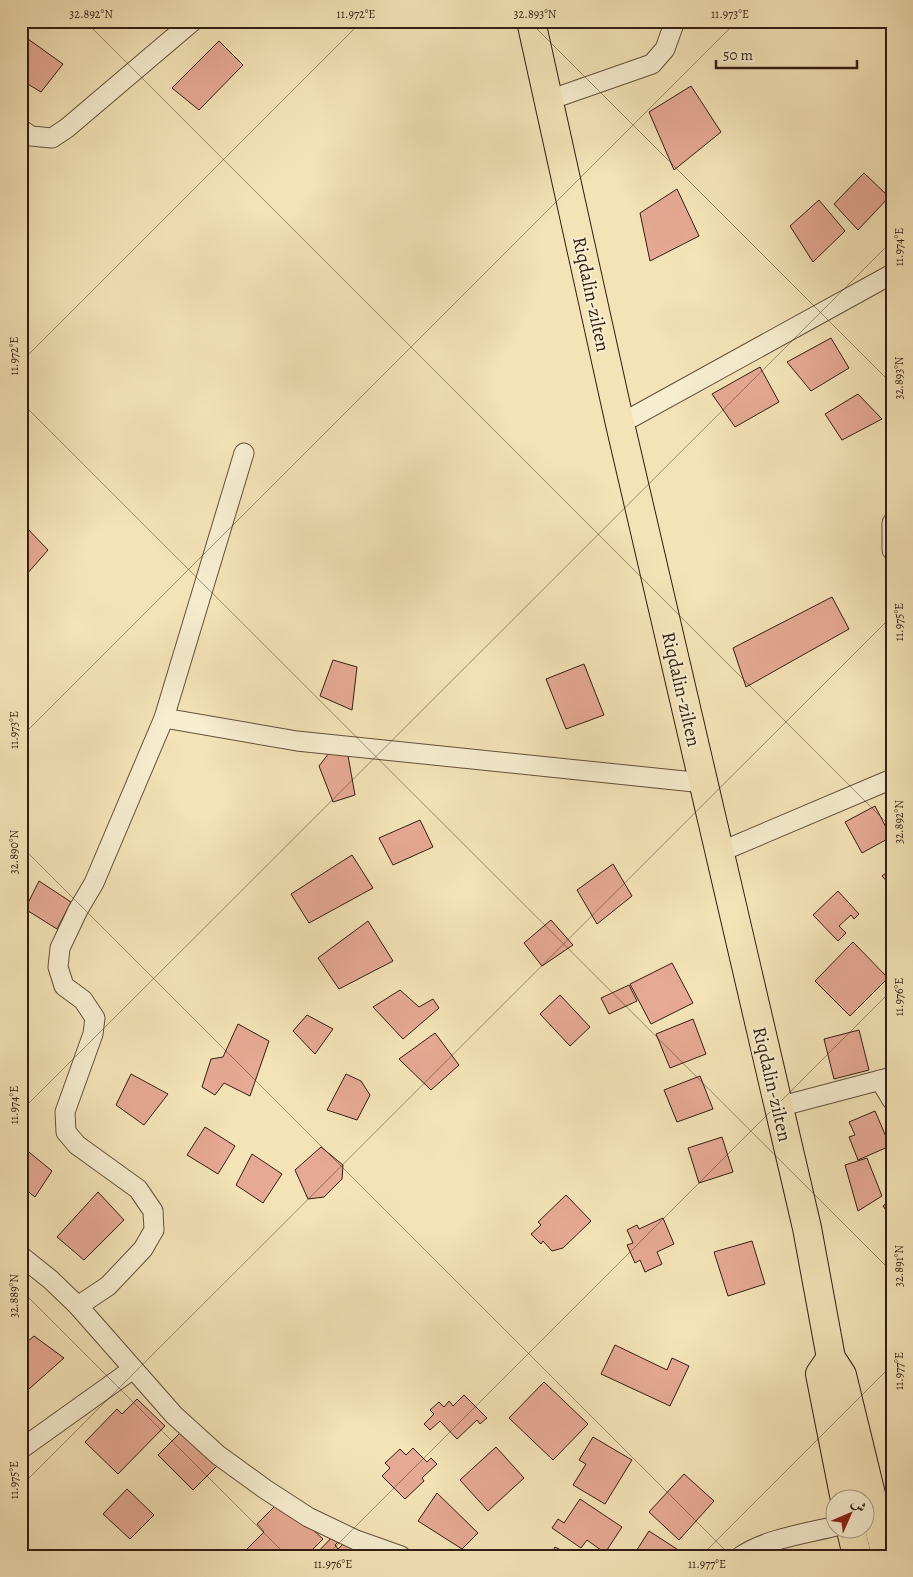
<svg xmlns="http://www.w3.org/2000/svg" width="913" height="1577" font-family="Alegreya,Amiri,serif">
	<style>
		.building { fill: #e6a993; stroke: #341e13 }
		.lines { fill: none; stroke-linecap: round; stroke-linejoin: round }
		.minor-casing { stroke: #644f3c; stroke-width: 21 }
		.primary-casing { stroke: #341e13; stroke-width: 30 }
		.minor { stroke: #f7edd0; stroke-width: 19 }
		.primary { stroke: #f3e3b7; stroke-width: 28 }
		.ticks { fill: none; stroke: #341e13; stroke-width: 1; stroke-opacity: 0.45 }
		.labels { text-anchor: middle; stroke-width: 4; stroke-linejoin: round; paint-order: stroke }
		.street-label { font-size: 19px; fill: #341e13; stroke: #f7edd0 }
		.neatline { fill: none; stroke: #341e13; stroke-width: 2 }
		.ticks-label { font-size: 12px; text-anchor: middle; fill: #341e13 }
	</style>
	<rect width="100%" height="100%" fill="#f3e3b7"/>
	<filter id="stains"><feTurbulence type="fractalNoise" baseFrequency=".004" numOctaves="4"/><feColorMatrix values="0 0 0 0 .2 0 0 0 0 .09 0 0 0 0 .02 0 0 0 .5 -.17"/></filter>
	<radialGradient id="worn" r=".72"><stop offset=".6" stop-color="#630" stop-opacity="0"/><stop offset="1" stop-color="#630" stop-opacity=".3"/></radialGradient>
	<g class="building">
		<path d="M 28,39 L 63,64 L 41,92 L 21,80 L 21,48 Z"/>
		<path d="M 219,41 L 243,65 L 199,110 L 172,88 Z"/>
		<path d="M 691,86 L 721,132 L 674,170 L 649,112 Z"/>
		<path d="M 864,173 L 889,197 L 858,230 L 834,204 Z"/>
		<path d="M 677,189 L 699,236 L 650,261 L 640,213 Z"/>
		<path d="M 819,200 L 845,231 L 813,262 L 790,226 Z"/>
		<path d="M 831,338 L 849,368 L 811,391 L 787,362 Z"/>
		<path d="M 760,367 L 779,402 L 735,427 L 712,394 Z"/>
		<path d="M 858,394 L 882,419 L 842,440 L 825,414 Z"/>
		<path d="M 24,525 L 48,550 L 26,575 L 21,569 L 21,530 Z"/>
		<path d="M 832,597 L 849,629 L 746,687 L 733,648 Z"/>
		<path d="M 333,660 L 357,667 L 352,710 L 320,696 Z"/>
		<path d="M 584,664 L 604,715 L 566,729 L 546,679 Z"/>
		<path d="M 347,750 L 355,795 L 333,802 L 319,766 L 329,753 Z"/>
		<path d="M 875,806 L 891,837 L 862,853 L 845,822 Z"/>
		<path d="M 420,820 L 433,847 L 393,865 L 379,838 Z"/>
		<path d="M 352,855 L 373,888 L 309,923 L 291,894 Z"/>
		<path d="M 613,864 L 632,896 L 597,924 L 577,890 Z"/>
		<path d="M 892,868 L 892,887 L 882,876 Z"/>
		<path d="M 39,881 L 71,902 L 57,929 L 25,909 Z"/>
		<path d="M 838,891 L 859,914 L 854,919 L 851,915 L 839,926 L 846,933 L 838,941 L 813,915 Z"/>
		<path d="M 551,920 L 573,945 L 542,966 L 524,943 Z"/>
		<path d="M 368,921 L 393,961 L 339,989 L 318,958 Z"/>
		<path d="M 853,942 L 888,978 L 850,1016 L 815,981 Z"/>
		<path d="M 672,963 L 693,1003 L 651,1024 L 630,984 Z"/>
		<path d="M 629,985 L 637,1001 L 609,1014 L 601,998 Z"/>
		<path d="M 400,990 L 419,1007 L 433,999 L 439,1008 L 403,1039 L 373,1007 Z"/>
		<path d="M 560,995 L 590,1027 L 570,1046 L 540,1014 Z"/>
		<path d="M 307,1015 L 333,1029 L 315,1054 L 293,1031 Z"/>
		<path d="M 693,1019 L 706,1054 L 670,1068 L 656,1034 Z"/>
		<path d="M 238,1024 L 269,1041 L 250,1096 L 224,1083 L 215,1095 L 202,1087 L 211,1059 L 223,1057 Z"/>
		<path d="M 859,1030 L 869,1070 L 834,1079 L 824,1039 Z"/>
		<path d="M 435,1033 L 459,1065 L 431,1090 L 399,1059 Z"/>
		<path d="M 131,1074 L 168,1094 L 144,1125 L 116,1105 Z"/>
		<path d="M 346,1074 L 361,1081 L 370,1095 L 357,1120 L 327,1110 Z"/>
		<path d="M 700,1076 L 713,1109 L 677,1122 L 664,1090 Z"/>
		<path d="M 875,1111 L 890,1146 L 858,1160 L 849,1137 L 855,1135 L 849,1122 Z"/>
		<path d="M 205,1127 L 235,1146 L 218,1174 L 187,1155 Z"/>
		<path d="M 722,1137 L 733,1172 L 699,1183 L 688,1148 Z"/>
		<path d="M 321,1147 L 343,1165 L 342,1179 L 324,1197 L 308,1199 L 295,1170 Z"/>
		<path d="M 24,1148 L 52,1171 L 35,1197 L 21,1186 L 21,1152 Z"/>
		<path d="M 252,1154 L 282,1174 L 263,1203 L 236,1185 Z"/>
		<path d="M 867,1158 L 882,1196 L 858,1211 L 845,1165 Z"/>
		<path d="M 98,1192 L 124,1220 L 84,1260 L 57,1237 Z"/>
		<path d="M 566,1195 L 591,1221 L 563,1248 L 552,1251 L 543,1241 L 541,1244 L 531,1234 L 541,1225 L 538,1222 Z"/>
		<path d="M 892,1199 L 892,1218 L 883,1206 Z"/>
		<path d="M 663,1218 L 674,1244 L 657,1252 L 662,1264 L 645,1272 L 640,1260 L 635,1263 L 627,1245 L 633,1243 L 627,1230 L 637,1225 L 639,1229 Z"/>
		<path d="M 752,1241 L 765,1284 L 728,1296 L 714,1252 Z"/>
		<path d="M 34,1336 L 64,1358 L 29,1389 L 21,1382 L 21,1347 Z"/>
		<path d="M 615,1345 L 667,1370 L 672,1358 L 689,1366 L 670,1406 L 601,1374 Z"/>
		<path d="M 544,1382 L 588,1424 L 553,1460 L 509,1418 Z"/>
		<path d="M 464,1395 L 487,1418 L 480,1424 L 477,1420 L 457,1439 L 440,1421 L 430,1430 L 424,1424 L 434,1414 L 430,1410 L 439,1402 L 444,1407 L 449,1401 L 453,1406 Z"/>
		<path d="M 137,1399 L 165,1426 L 118,1474 L 85,1442 L 117,1409 L 122,1414 Z"/>
		<path d="M 184,1429 L 219,1464 L 193,1490 L 158,1455 Z"/>
		<path d="M 593,1437 L 632,1460 L 605,1504 L 573,1485 L 586,1464 L 579,1460 Z"/>
		<path d="M 496,1447 L 524,1478 L 488,1511 L 460,1480 Z"/>
		<path d="M 413,1448 L 427,1462 L 431,1458 L 437,1464 L 422,1478 L 424,1481 L 405,1499 L 382,1476 L 390,1468 L 385,1463 L 400,1449 L 406,1455 Z"/>
		<path d="M 684,1474 L 714,1501 L 679,1540 L 649,1512 Z"/>
		<path d="M 127,1489 L 154,1515 L 130,1539 L 103,1514 Z"/>
		<path d="M 437,1493 L 478,1533 L 462,1549 L 418,1521 Z"/>
		<path d="M 580,1499 L 622,1527 L 605,1553 L 587,1540 L 581,1548 L 552,1528 L 558,1519 L 564,1523 Z"/>
		<path d="M 278,1503 L 289,1508 L 323,1539 L 306,1556 L 254,1556 L 247,1549 L 264,1532 L 257,1524 Z"/>
		<path d="M 649,1531 L 683,1553 L 681,1556 L 633,1556 Z"/>
		<path d="M 336,1533 L 341,1539 L 335,1545 L 338,1549 L 348,1539 L 365,1556 L 314,1556 Z"/>
		<path d="M 555,1547 L 572,1556 L 550,1556 Z"/>
	</g>
	<g class="lines">
		<g class="minor-casing">
			<g id="minor">
				<path d="M 549,100 L 652,64 L 665,49 L 675,21"/>
				<path d="M 21,129 L 31,136 L 52,138 L 67,128 L 193,21"/>
				<path d="M 620,424 L 892,274"/>
				<path d="M 892,523 L 892,550"/>
				<path d="M 164,718 L 297,741 L 704,783"/>
				<path d="M 720,852 L 892,779"/>
				<path d="M 880,1080 L 892,1100"/>
				<path d="M 778,1107 L 892,1077"/>
				<path d="M 21,1256 L 51,1280 L 78,1306 L 174,1415 L 218,1455 L 265,1489 L 308,1517 L 356,1540 L 401,1556"/>
				<path d="M 78,1306 L 108,1286 L 143,1249 L 154,1230 L 153,1211 L 138,1189 L 77,1145 L 66,1132 L 65,1112 L 93,1034 L 95,1018 L 83,1000 L 64,986 L 58,967 L 60,948 L 78,910 L 94,883 L 164,718 L 244,453"/>
				<path d="M 21,1449 L 133,1369"/>
				<path d="M 741,1556 C 769,1538 804,1534 836,1526"/>
			</g>
		</g>
		<g class="primary-casing">
			<g id="primary">
				<path d="M 531,21 L 620,424 L 807,1228 L 831,1358 L 842,1375 L 886,1556"/>
				<path d="M 831,1358 L 820,1374 L 845,1500"/>
				<path d="M 851,1530 L 857,1556"/>
			</g>
		</g>
		<use href="#minor" class="minor"/>
		<use href="#primary" class="primary"/>
	</g>
	<path class="ticks" d="M 85,21 L 892,828M 529,21 L 892,384M 21,362 L 362,21M 21,402 L 892,1272M 21,737 L 737,21M 21,846 L 731,1556M 21,1111 L 892,241M 21,1290 L 287,1556M 21,1486 L 892,616M 326,1556 L 892,990M 701,1556 L 892,1365"/>
	<g class="labels">
		<g class="street-label">
			<text transform="translate(592 294) rotate(78)" y="7">Riqdalin-zilten</text>
			<text transform="translate(682 689) rotate(77)" y="7">Riqdalin-zilten</text>
			<text transform="translate(773 1084) rotate(77)" y="7">Riqdalin-zilten</text>
		</g>
	</g>
	<rect width="913" height="1577" fill="none" stroke="#f3e3b7" stroke-width="55"/>
	<g transform="translate(850 1514) rotate(45)"><circle r="24" fill="#f7edd0" stroke="#a99a84"/>
	<path d="M0-4L9 19L0 12L-9 19Z" fill="#8f2418"/>
	<text y="-8" font-size="14" font-weight="bold" text-anchor="middle" fill="#341e13">ش</text>
	</g>
	<path d="M716 60v8h141v-8" fill="none" stroke="#341e13" stroke-width="2.5"/>
	<text x="723" y="60" font-size="15" fill="#341e13" stroke="#f7edd0" stroke-width="4" paint-order="stroke">50 m</text>
	<rect x="28" y="28" width="858" height="1522" class="neatline"/>
	<g class="ticks-label">
		<text x="91" y="18">32.892°N</text>
		<text x="356" y="18">11.972°E</text>
		<text x="535" y="18">32.893°N</text>
		<text x="730" y="18">11.973°E</text>
		<text transform="translate(899 247) rotate(-90)" y="4">11.974°E</text>
		<text transform="translate(14 356) rotate(-90)" y="4">11.972°E</text>
		<text transform="translate(899 378) rotate(-90)" y="4">32.893°N</text>
		<text transform="translate(899 622) rotate(-90)" y="4">11.975°E</text>
		<text transform="translate(14 730) rotate(-90)" y="4">11.973°E</text>
		<text transform="translate(899 822) rotate(-90)" y="4">32.892°N</text>
		<text transform="translate(14 852) rotate(-90)" y="4">32.890°N</text>
		<text transform="translate(899 997) rotate(-90)" y="4">11.976°E</text>
		<text transform="translate(14 1105) rotate(-90)" y="4">11.974°E</text>
		<text transform="translate(899 1266) rotate(-90)" y="4">32.891°N</text>
		<text transform="translate(14 1296) rotate(-90)" y="4">32.889°N</text>
		<text transform="translate(899 1371) rotate(-90)" y="4">11.977°E</text>
		<text transform="translate(14 1480) rotate(-90)" y="4">11.975°E</text>
		<text x="333" y="1568">11.976°E</text>
		<text x="707" y="1568">11.977°E</text>
	</g>
	<rect width="100%" height="100%" filter="url(#stains)"/>
	<rect width="100%" height="100%" fill="url(#worn)"/>
</svg>
